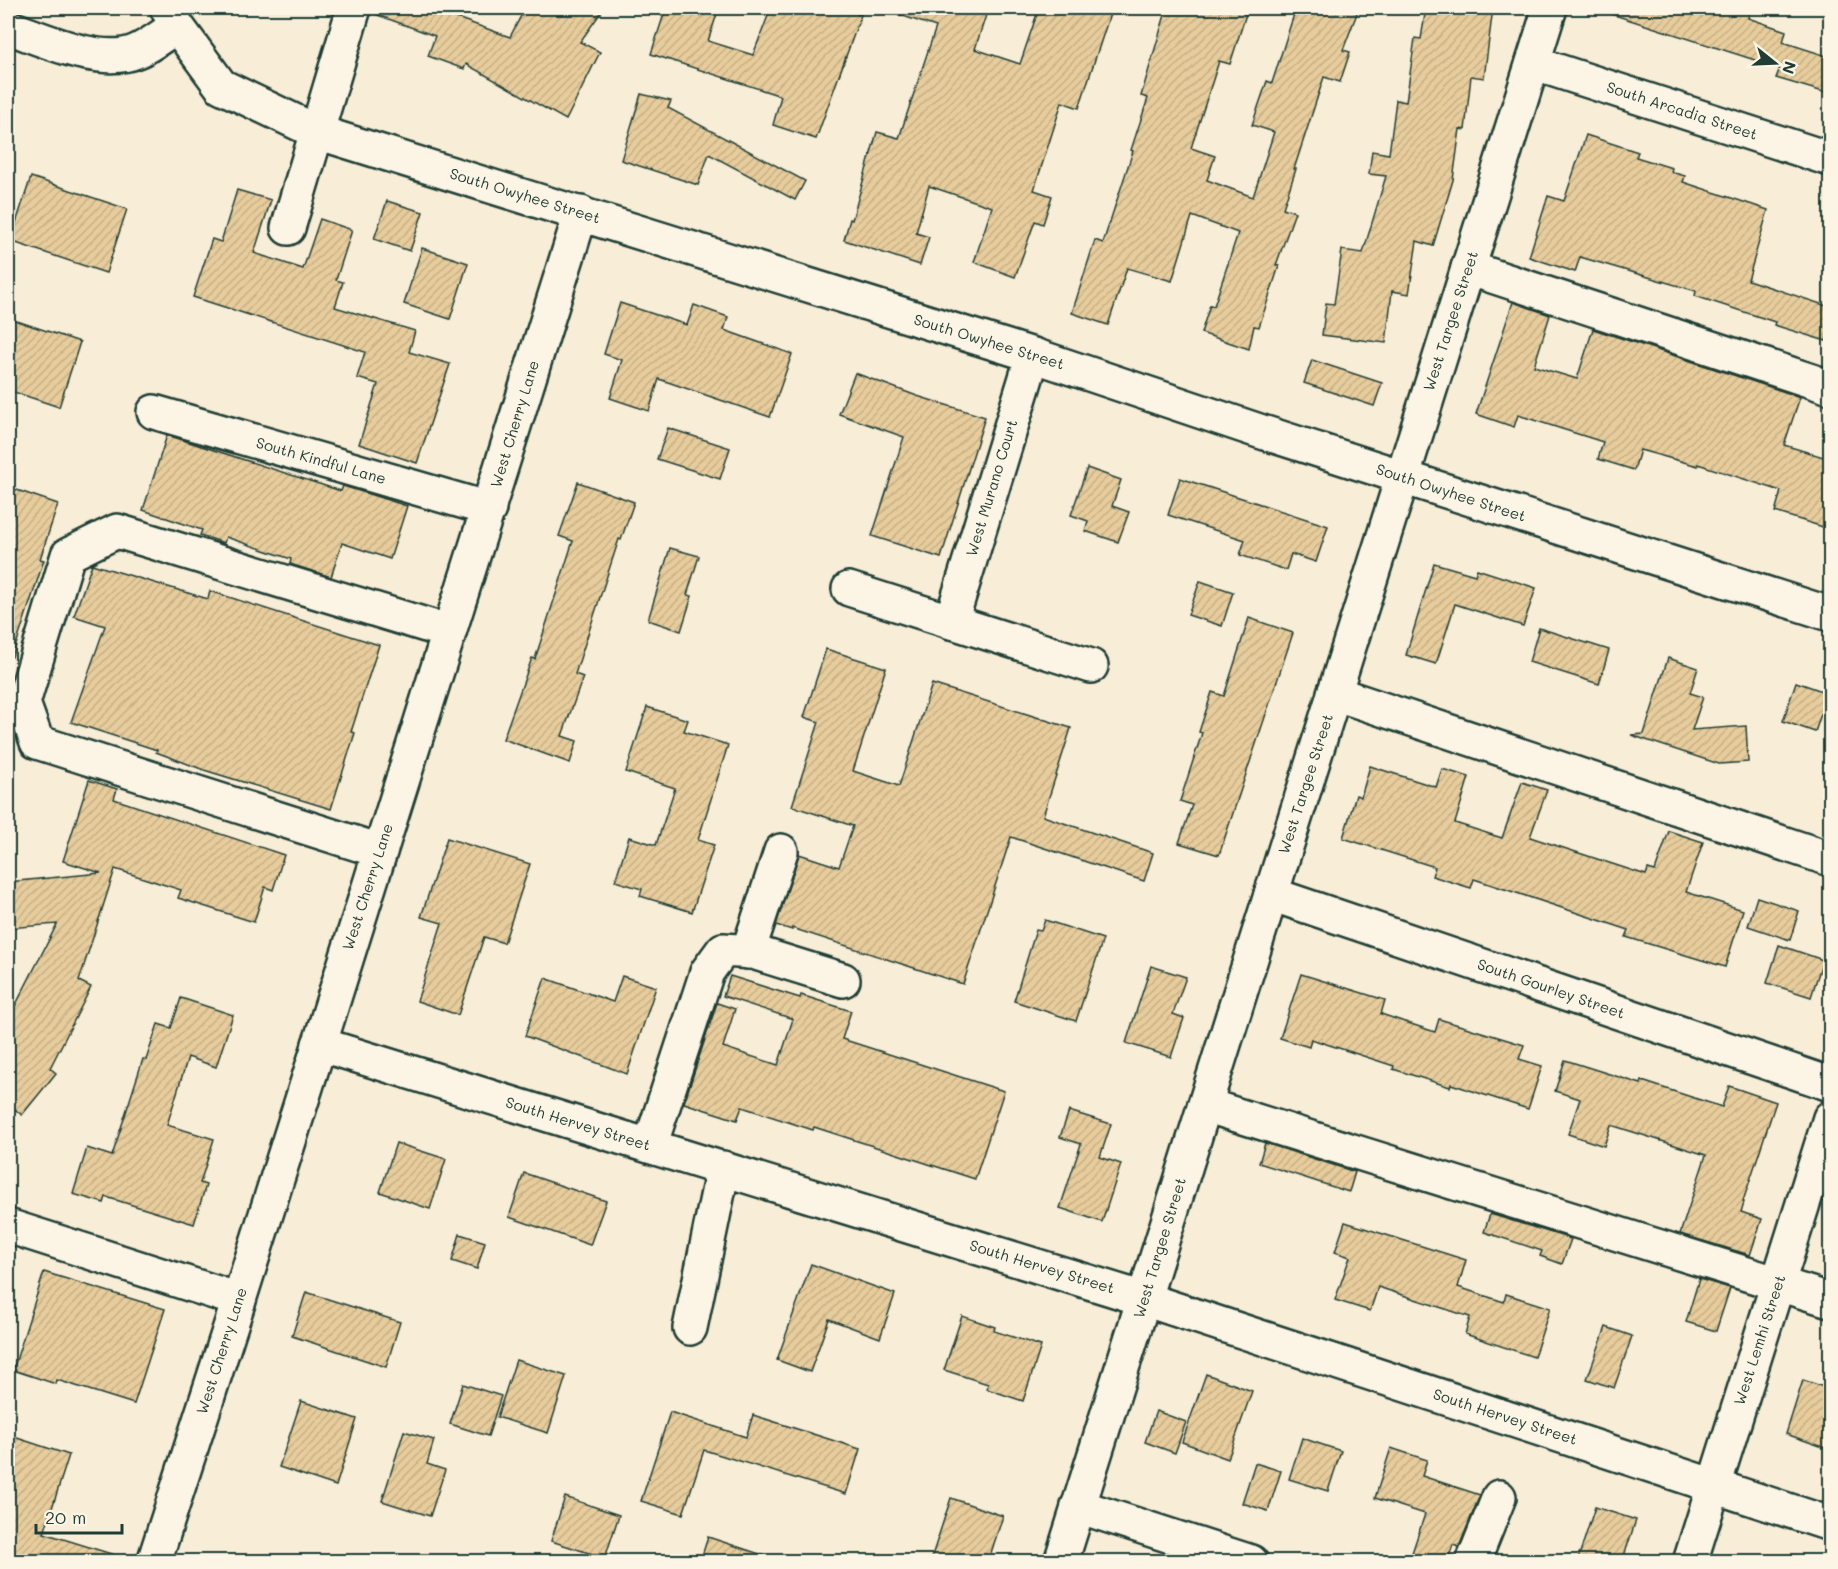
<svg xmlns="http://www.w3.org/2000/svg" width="1838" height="1569" font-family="Mali,sans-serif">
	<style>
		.building { fill: url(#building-hatch); stroke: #1f3d34; stroke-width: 1.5 }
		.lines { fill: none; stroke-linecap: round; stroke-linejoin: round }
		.minor-casing { stroke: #1f3d34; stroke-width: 38 }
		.minor { stroke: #fcf5e5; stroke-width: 33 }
		.labels { text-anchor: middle; stroke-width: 5; stroke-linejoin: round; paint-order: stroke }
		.street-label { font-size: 15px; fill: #1f3d34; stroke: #fcf5e5 }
	</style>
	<defs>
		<pattern id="building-hatch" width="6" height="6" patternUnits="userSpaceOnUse" patternTransform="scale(1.5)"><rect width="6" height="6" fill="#e7cc9c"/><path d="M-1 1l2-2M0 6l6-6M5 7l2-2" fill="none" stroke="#c6b087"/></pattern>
	</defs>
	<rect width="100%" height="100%" fill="#f8edd6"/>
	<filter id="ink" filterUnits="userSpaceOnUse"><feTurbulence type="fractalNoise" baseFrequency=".0167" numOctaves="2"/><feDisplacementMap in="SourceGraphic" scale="12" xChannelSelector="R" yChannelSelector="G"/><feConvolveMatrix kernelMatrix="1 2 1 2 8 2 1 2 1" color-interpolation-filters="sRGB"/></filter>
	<g filter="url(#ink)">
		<g class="building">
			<path d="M 372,8 L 429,8 L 510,37 L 525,8 L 604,8 L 580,42 L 600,52 L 566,120 L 466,64 L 464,69 L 428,56 L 435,36 L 372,13 Z"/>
			<path d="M 666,8 L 719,8 L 708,41 L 753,55 L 771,8 L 841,8 L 861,15 L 816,139 L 773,125 L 781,96 L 651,54 Z"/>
			<path d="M 892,8 L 974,8 L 987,12 L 975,49 L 1020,64 L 1039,8 L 1112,8 L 1079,108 L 1062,102 L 1034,190 L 1052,196 L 1043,224 L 1035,221 L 1015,277 L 974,262 L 992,207 L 929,186 L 916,233 L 929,237 L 920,265 L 844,240 L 850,219 L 852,220 L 877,132 L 899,138 L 936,27 L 891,12 Z"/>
			<path d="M 1167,8 L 1248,8 L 1230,64 L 1219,61 L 1191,148 L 1215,156 L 1207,180 L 1253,197 L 1274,132 L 1252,125 L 1267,81 L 1272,83 L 1296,8 L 1359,8 L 1343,50 L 1350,52 L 1340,82 L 1324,77 L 1294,169 L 1296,169 L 1283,208 L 1295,212 L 1276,265 L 1279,266 L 1259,327 L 1254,326 L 1249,349 L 1201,333 L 1210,305 L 1214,306 L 1238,233 L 1192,216 L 1172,281 L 1127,268 L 1108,325 L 1072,313 L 1095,240 L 1103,243 L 1133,151 L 1131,150 L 1148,98 L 1141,96 Z"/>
			<path d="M 1426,8 L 1493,8 L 1484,78 L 1471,76 L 1465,130 L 1460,129 L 1453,180 L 1433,246 L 1417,241 L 1409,294 L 1392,291 L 1386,343 L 1322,335 L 1326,303 L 1334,304 L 1342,250 L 1363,253 L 1386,176 L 1369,174 L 1372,151 L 1389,154 L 1396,100 L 1406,102 L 1415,38 L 1421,39 Z"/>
			<path d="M 1608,8 L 1751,8 L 1748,18 L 1786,31 L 1783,42 L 1830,57 L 1830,94 L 1776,78 L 1780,68 L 1608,13 Z"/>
			<path d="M 641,94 L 671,101 L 668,108 L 805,181 L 795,200 L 709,154 L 698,185 L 621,160 Z"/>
			<path d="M 1586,135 L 1638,152 L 1636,157 L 1672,168 L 1671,172 L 1685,176 L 1683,182 L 1768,210 L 1748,280 L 1830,307 L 1830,327 L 1826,341 L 1774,325 L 1775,322 L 1695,296 L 1696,291 L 1580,257 L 1575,272 L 1529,257 L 1548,196 L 1564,201 Z"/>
			<path d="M 31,177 L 127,209 L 106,273 L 10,241 Z"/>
			<path d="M 237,190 L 271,200 L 254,253 L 303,269 L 320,219 L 352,230 L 336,280 L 343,282 L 335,307 L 415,331 L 409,352 L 450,364 L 417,463 L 359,444 L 378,384 L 357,378 L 365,352 L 193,297 L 212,239 L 221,242 Z"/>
			<path d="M 387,201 L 423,212 L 410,251 L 374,239 Z"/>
			<path d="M 422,248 L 468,263 L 450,319 L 404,304 Z"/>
			<path d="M 1513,302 L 1550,315 L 1534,366 L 1577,379 L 1593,329 L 1800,397 L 1784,445 L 1830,459 L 1830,504 L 1823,527 L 1775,512 L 1781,491 L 1698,464 L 1698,466 L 1640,450 L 1634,470 L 1598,459 L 1603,442 L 1518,415 L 1514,427 L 1476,414 Z"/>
			<path d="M 620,303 L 687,325 L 694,305 L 728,317 L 724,330 L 792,354 L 770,417 L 659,379 L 649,411 L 610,398 L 622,360 L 604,354 Z"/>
			<path d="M 8,318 L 80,342 L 59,407 L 8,390 Z"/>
			<path d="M 1312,360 L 1382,383 L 1374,406 L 1304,383 Z"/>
			<path d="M 855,373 L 917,396 L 985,417 L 941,558 L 872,536 L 904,437 L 839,414 Z"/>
			<path d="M 668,428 L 730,448 L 720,479 L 657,459 Z"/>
			<path d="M 167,435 L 341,491 L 343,486 L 407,506 L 390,559 L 342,543 L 331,577 L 290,564 L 291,559 L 226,537 L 224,543 L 200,535 L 202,530 L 143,510 Z"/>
			<path d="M 1087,468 L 1121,480 L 1112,506 L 1129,512 L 1118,542 L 1085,531 L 1088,521 L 1071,515 Z"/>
			<path d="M 1180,478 L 1328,526 L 1316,562 L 1291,554 L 1286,570 L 1240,555 L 1245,540 L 1168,515 Z"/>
			<path d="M 578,482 L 634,502 L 621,540 L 619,539 L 575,674 L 583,677 L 562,736 L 577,741 L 570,763 L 503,739 L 532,658 L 535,659 L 573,541 L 559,536 Z"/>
			<path d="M 8,487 L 58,504 L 40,559 L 44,560 L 12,657 L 8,656 Z"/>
			<path d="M 670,548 L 699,556 L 687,595 L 692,596 L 681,631 L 648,620 Z"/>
			<path d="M 1434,563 L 1475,575 L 1477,569 L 1536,588 L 1523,626 L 1455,604 L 1436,664 L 1406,655 Z"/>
			<path d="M 92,564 L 208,599 L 210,591 L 379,645 L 351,732 L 355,733 L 331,809 L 204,770 L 156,752 L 157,750 L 71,722 L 105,626 L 74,616 Z"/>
			<path d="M 1200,581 L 1233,592 L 1222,626 L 1188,615 Z"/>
			<path d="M 1249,618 L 1293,633 L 1219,855 L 1179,843 L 1192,805 L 1180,801 L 1202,733 L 1199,732 L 1212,692 L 1224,696 Z"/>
			<path d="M 1539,628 L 1609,650 L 1599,684 L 1529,662 Z"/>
			<path d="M 826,649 L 886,668 L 853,771 L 899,786 L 932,684 L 1071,728 L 1043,816 L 1153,853 L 1144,881 L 1011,837 L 963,984 L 792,928 L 792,930 L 776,925 L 799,854 L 839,867 L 853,826 L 792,806 L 819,722 L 804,717 Z"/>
			<path d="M 1668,658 L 1698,668 L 1690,693 L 1703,697 L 1692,730 L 1746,726 L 1748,762 L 1719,764 L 1631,735 L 1644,734 Z"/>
			<path d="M 1796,682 L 1828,693 L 1815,732 L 1783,721 Z"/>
			<path d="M 647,707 L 688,720 L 684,731 L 728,745 L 698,840 L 714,845 L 692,912 L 640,896 L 642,889 L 615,881 L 629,837 L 656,845 L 675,788 L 626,772 Z"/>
			<path d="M 1370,766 L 1436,787 L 1442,769 L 1469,777 L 1455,823 L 1502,838 L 1522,782 L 1547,790 L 1530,837 L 1646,875 L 1648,869 L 1655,871 L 1669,831 L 1703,842 L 1686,892 L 1743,910 L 1725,967 L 1626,937 L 1629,930 L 1474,879 L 1471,888 L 1432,876 L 1435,867 L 1343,838 L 1356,795 L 1361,797 Z"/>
			<path d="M 89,780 L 117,789 L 114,799 L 284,855 L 273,890 L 265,887 L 254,922 L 178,898 L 181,890 L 115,869 L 79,981 L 91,987 L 50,1068 L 56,1073 L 22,1115 L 8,1104 L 8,1020 L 57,924 L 8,928 L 8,882 L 101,873 L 63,861 Z"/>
			<path d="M 447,838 L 530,864 L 504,943 L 484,937 L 458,1015 L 417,1001 L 442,923 L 421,917 Z"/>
			<path d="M 1757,897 L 1799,911 L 1790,940 L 1748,926 Z"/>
			<path d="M 1045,920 L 1103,939 L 1076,1021 L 1014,1001 L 1036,930 L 1041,931 Z"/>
			<path d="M 1779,945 L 1823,960 L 1811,997 L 1767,983 Z"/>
			<path d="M 1151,966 L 1186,977 L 1173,1014 L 1184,1018 L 1171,1057 L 1126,1043 Z"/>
			<path d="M 1301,974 L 1385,1000 L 1381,1014 L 1435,1032 L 1439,1019 L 1524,1045 L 1519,1059 L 1542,1066 L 1528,1109 L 1451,1084 L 1450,1087 L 1393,1069 L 1394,1066 L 1311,1039 L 1309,1047 L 1280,1038 Z"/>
			<path d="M 622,976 L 656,987 L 627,1074 L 525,1036 L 545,978 L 613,1002 Z"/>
			<path d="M 730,976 L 800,998 L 801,995 L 851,1011 L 842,1039 L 1004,1091 L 975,1179 L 814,1127 L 813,1130 L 742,1107 L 737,1120 L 684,1103 L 717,1003 L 735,1009 L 723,1047 L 778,1065 L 793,1019 L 723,996 Z"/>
			<path d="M 181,998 L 233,1015 L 216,1067 L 188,1057 L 167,1125 L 214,1139 L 200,1183 L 206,1185 L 194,1224 L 106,1197 L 104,1203 L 73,1194 L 87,1148 L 112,1156 L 143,1059 L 146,1060 L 158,1024 L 171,1028 Z"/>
			<path d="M 1565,1060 L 1641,1084 L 1642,1081 L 1722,1107 L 1729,1086 L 1776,1102 L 1743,1201 L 1744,1202 L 1741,1212 L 1762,1219 L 1750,1255 L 1680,1234 L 1706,1155 L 1611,1125 L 1604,1146 L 1568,1134 L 1580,1099 L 1555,1091 Z"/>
			<path d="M 1069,1111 L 1111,1124 L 1100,1157 L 1121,1164 L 1102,1222 L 1060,1208 L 1081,1144 L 1060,1137 Z"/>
			<path d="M 396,1143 L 446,1159 L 430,1209 L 380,1192 Z"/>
			<path d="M 1265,1143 L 1355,1172 L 1349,1192 L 1259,1163 Z"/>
			<path d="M 524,1173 L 606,1201 L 590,1245 L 509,1217 Z"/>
			<path d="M 1490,1214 L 1571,1239 L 1562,1264 L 1540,1256 L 1542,1251 L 1484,1232 Z"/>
			<path d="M 1345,1222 L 1466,1260 L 1458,1287 L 1504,1302 L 1506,1294 L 1550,1308 L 1534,1357 L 1465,1334 L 1470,1317 L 1378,1287 L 1370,1311 L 1335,1300 L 1350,1257 L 1335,1252 Z"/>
			<path d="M 460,1234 L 485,1242 L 477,1269 L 452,1261 Z"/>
			<path d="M 811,1264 L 895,1294 L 880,1338 L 829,1319 L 810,1372 L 777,1360 Z"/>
			<path d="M 44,1272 L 165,1309 L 134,1404 L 57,1380 L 56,1384 L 13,1370 Z"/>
			<path d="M 1699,1279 L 1730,1288 L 1716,1331 L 1686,1322 Z"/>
			<path d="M 306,1292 L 400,1322 L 386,1367 L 292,1336 Z"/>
			<path d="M 962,1316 L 995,1327 L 994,1331 L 1041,1346 L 1023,1401 L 987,1389 L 988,1384 L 944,1370 Z"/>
			<path d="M 1606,1327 L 1632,1336 L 1614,1388 L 1587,1379 Z"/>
			<path d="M 516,1360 L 566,1376 L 548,1433 L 497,1417 Z"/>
			<path d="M 1206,1374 L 1252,1391 L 1228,1459 L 1182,1442 Z"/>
			<path d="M 1803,1380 L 1830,1389 L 1830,1434 L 1826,1448 L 1786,1434 Z"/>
			<path d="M 463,1384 L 501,1396 L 488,1436 L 450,1424 Z"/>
			<path d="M 301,1401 L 357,1419 L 336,1486 L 279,1467 Z"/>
			<path d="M 1156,1411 L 1186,1422 L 1175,1453 L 1145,1442 Z"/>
			<path d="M 670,1412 L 746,1437 L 753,1415 L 860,1449 L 846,1494 L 704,1450 L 683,1514 L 641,1501 Z"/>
			<path d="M 404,1431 L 434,1440 L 427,1464 L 445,1470 L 430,1516 L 382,1501 Z"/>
			<path d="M 8,1435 L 69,1455 L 44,1533 L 118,1556 L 117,1562 L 8,1562 Z"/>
			<path d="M 1302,1438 L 1341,1451 L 1328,1491 L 1289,1479 Z"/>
			<path d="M 1391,1448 L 1427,1460 L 1422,1476 L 1480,1495 L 1459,1547 L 1453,1545 L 1447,1562 L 1409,1562 L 1425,1514 L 1375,1498 Z"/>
			<path d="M 1255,1463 L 1281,1471 L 1268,1511 L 1242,1503 Z"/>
			<path d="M 565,1497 L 619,1515 L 605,1558 L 551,1541 Z"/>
			<path d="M 951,1498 L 1003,1516 L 988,1562 L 930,1562 Z"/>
			<path d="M 1595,1507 L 1636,1520 L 1622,1562 L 1577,1562 Z"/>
			<path d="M 708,1537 L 769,1557 L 769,1562 L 700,1562 Z"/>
		</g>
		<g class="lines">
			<g class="minor-casing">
				<g id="minor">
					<path d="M 167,8 L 177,26 L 221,86 L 317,132 L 1033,355 L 1259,431 L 1830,614"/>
					<path d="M 8,27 C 43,39 101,67 137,51 C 151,45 164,34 177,26"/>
					<path d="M 1533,63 L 1830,159"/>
					<path d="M 288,228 L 354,8"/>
					<path d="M 1468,268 L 1830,387"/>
					<path d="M 154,412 L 489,509"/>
					<path d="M 849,589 L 1091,666"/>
					<path d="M 951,622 L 1033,355"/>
					<path d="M 1334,693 L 1830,859"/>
					<path d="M 380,851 L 37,742 L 23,703 L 68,555 L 117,531 L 449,632"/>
					<path d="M 1271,894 L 1830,1084"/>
					<path d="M 748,952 L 781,851"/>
					<path d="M 319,1044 L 1144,1299 L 1830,1524"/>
					<path d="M 1205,1105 L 1830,1300"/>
					<path d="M 650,1146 L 707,972 L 723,950 L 753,952 L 843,980"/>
					<path d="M 8,1226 L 239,1300"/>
					<path d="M 690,1328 L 723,1168"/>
					<path d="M 1078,1506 L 1251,1562"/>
					<path d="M 154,1562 L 239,1300 L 581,213"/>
					<path d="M 1061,1562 L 1550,8"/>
					<path d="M 1473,1562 L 1499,1497"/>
					<path d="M 1690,1562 L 1830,1118"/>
				</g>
			</g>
			<use href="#minor" class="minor"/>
		</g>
	</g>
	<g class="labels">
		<g class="street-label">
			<text transform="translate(1682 111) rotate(18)" y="5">South Arcadia Street</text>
			<text transform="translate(525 196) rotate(17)" y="5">South Owyhee Street</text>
			<text transform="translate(1451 321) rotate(-72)" y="5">West Targee Street</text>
			<text transform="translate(989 342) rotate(17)" y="5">South Owyhee Street</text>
			<text transform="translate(515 424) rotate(-73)" y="5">West Cherry Lane</text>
			<text transform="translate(321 461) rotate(16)" y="5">South Kindful Lane</text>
			<text transform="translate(992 488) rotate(-73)" y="5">West Murano Court</text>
			<text transform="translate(1451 493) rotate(18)" y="5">South Owyhee Street</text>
			<text transform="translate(1306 784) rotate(-72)" y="5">West Targee Street</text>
			<text transform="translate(368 887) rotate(-72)" y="5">West Cherry Lane</text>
			<text transform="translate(1551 989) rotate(19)" y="5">South Gourley Street</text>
			<text transform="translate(578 1124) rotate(17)" y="5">South Hervey Street</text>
			<text transform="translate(1160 1248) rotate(-73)" y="5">West Targee Street</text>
			<text transform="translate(1042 1267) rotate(17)" y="5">South Hervey Street</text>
			<text transform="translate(1760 1340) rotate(-72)" y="5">West Lemhi Street</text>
			<text transform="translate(222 1351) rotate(-72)" y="5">West Cherry Lane</text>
			<text transform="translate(1505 1417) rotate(18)" y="5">South Hervey Street</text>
		</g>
	</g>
	<rect width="1838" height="1569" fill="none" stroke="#fcf5e5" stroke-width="30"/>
	<rect x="15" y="15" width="1808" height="1539" fill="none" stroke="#1f3d34" stroke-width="2" filter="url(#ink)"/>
	<g transform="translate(1775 63) rotate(108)" stroke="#fcf5e5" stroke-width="4.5" paint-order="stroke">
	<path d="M0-4.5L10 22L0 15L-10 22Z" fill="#1f3d34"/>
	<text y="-9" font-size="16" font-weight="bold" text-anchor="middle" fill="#1f3d34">N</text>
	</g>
	<path d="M36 1524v9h86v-9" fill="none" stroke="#1f3d34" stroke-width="3"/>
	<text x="45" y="1524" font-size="18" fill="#1f3d34" stroke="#fcf5e5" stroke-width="4.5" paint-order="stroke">20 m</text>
</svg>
